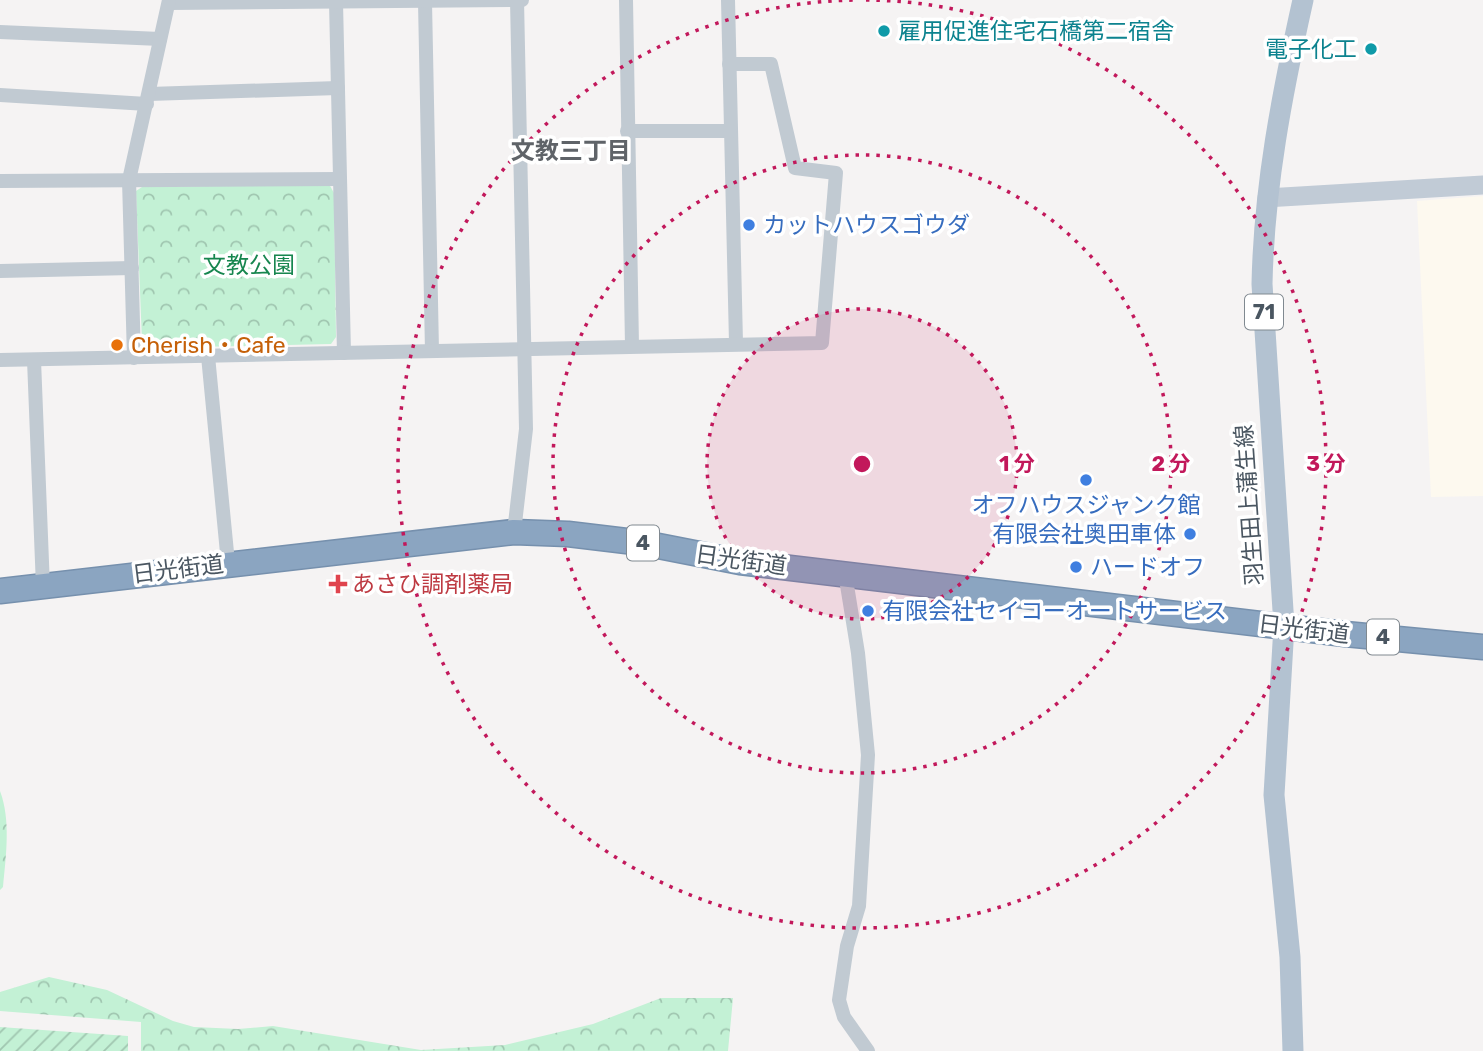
<svg xmlns="http://www.w3.org/2000/svg" width="1483" height="1051" font-family="Rubik,'Noto Sans JP',sans-serif">
	<style>
		.commercial { fill: #fdf9ef }
		.forest { fill: url(#forest-crowns) }
		.garden { fill: url(#garden-furrows) }
		.lines { fill: none; stroke-linecap: round; stroke-linejoin: round }
		.highway-casing { stroke: #7690ad; stroke-width: 27 }
		.street { stroke: #c1cad2; stroke-width: 14 }
		.secondary { stroke: #c1cbd6; stroke-width: 19 }
		.primary { stroke: #b3c2d1; stroke-width: 21 }
		.highway { stroke: #8ba5c1; stroke-width: 24 }
		.ring { fill: none; stroke: #c2185b; stroke-width: 3.5; stroke-dasharray: 3.5 7 }
		.culture-dot { fill: #0f9aa8; stroke: #fff; stroke-width: 2.5 }
		.shop-dot { fill: #3f7fe0; stroke: #fff; stroke-width: 2.5 }
		.food-dot { fill: #e8710a; stroke: #fff; stroke-width: 2.5 }
		.health-dot { fill: #e0444e; stroke: #fff; stroke-width: 2.5 }
		.labels { text-anchor: middle; stroke-width: 7; stroke-linejoin: round; paint-order: stroke }
		.shield { fill: #fff; stroke: #808990; stroke-width: 2 }
		.shield-label { font-size: 21px; font-weight: bold; fill: #4a5661 }
		.culture-label { font-size: 23px; fill: #0d838f; stroke: #fff; text-anchor: start }
		.shop-label { font-size: 23px; fill: #366cbe; stroke: #fff; text-anchor: start }
		.park-label { font-size: 23px; fill: #17864f; stroke: #fff }
		.food-label { font-size: 23px; fill: #c56008; stroke: #fff; text-anchor: start }
		.street-label { font-size: 23px; fill: #4a5661; stroke: #fff }
		.health-label { font-size: 23px; fill: #be3a42; stroke: #fff; text-anchor: start }
		.neighbourhood-label { font-size: 24px; font-weight: bold; fill: #5f6368; stroke: #fff }
		.centre { fill: #c2185b; stroke: #fff; stroke-width: 3.5 }
		.ring-label { font-size: 21px; text-anchor: middle; font-weight: bold; fill: #c2185b; stroke: #fff; stroke-width: 7; stroke-linejoin: round; paint-order: stroke }
	</style>
	<defs>
		<pattern id="forest-crowns" width="20" height="18" patternUnits="userSpaceOnUse" patternTransform="scale(1.75)"><rect width="20" height="18" fill="#c3f1d5"/><path d="M2 6a3 3 0 1 1 6 0M12 15a3 3 0 1 1 6 0" fill="none" stroke="#a0c6b0"/></pattern>
		<pattern id="garden-furrows" width="10" height="10" patternUnits="userSpaceOnUse" patternTransform="scale(1.75)"><rect width="10" height="10" fill="#c3f1d5"/><path d="M-1 1l2-2M0 10L10 0M9 11l2-2" fill="none" stroke="#a0c6b0"/></pattern>
	</defs>
	<rect width="100%" height="100%" fill="#f5f3f3"/>
	<path class="commercial" d="M 1483,196 L 1483,496 L 1431,497 L 1417,201 Z"/>
	<g class="forest">
		<path d="M 329,184 L 334,193 L 336,337 L 331,344 L 147,348 L 142,341 L 136,191 L 142,187 Z"/>
		<path d="M 0,791 C 11,820 6,856 3,887 L 0,890 Z"/>
		<path d="M 49,977 L 107,990 L 173,1021 L 194,1027 L 238,1029 L 273,1026 L 421,1050 L 505,1045 L 593,1024 L 661,998 L 733,998 L 728,1051 L 141,1051 L 141,1022 L 0,1011 L 0,992 Z"/>
	</g>
	<path class="garden" d="M 0,1027 L 128,1036 L 128,1051 L 0,1051 Z"/>
	<g class="lines">
		<g class="highway-casing">
			<path id="highway" d="M 0,591 L 514,532 L 568,534 L 643,543 L 740,562 L 1345,634 L 1483,647"/>
		</g>
		<g class="street">
			<path d="M 626,0 L 632,346"/>
			<path d="M 728,0 L 736,343"/>
			<path d="M 336,2 L 344,353"/>
			<path d="M 425,2 L 432,351"/>
			<path d="M 169,3 L 522,0"/>
			<path d="M 0,32 L 160,39"/>
			<path d="M 149,94 L 338,88"/>
			<path d="M 0,95 L 147,104"/>
			<path d="M 627,131 L 730,131"/>
			<path d="M 0,181 L 339,179"/>
			<path d="M 0,271 L 132,268"/>
			<path d="M 208,356 L 228,563"/>
			<path d="M 134,358 L 129,180 L 169,0"/>
			<path d="M 0,360 L 822,343 L 836,173 L 795,168 L 771,64 L 729,64"/>
			<path d="M 34,360 L 43,587"/>
			<path d="M 514,532 L 526,429 L 517,0"/>
			<path d="M 845,573 L 858,653 L 868,755 L 859,906 L 847,946 L 839,1000 L 844,1017 L 868,1051"/>
		</g>
		<path class="secondary" d="M 1267,198 L 1483,185"/>
		<path class="primary" d="M 1293,1051 L 1290,957 L 1274,795 L 1284,626 L 1262,284 C 1264,187 1282,94 1303,0"/>
		<use href="#highway" class="highway"/>
	</g>
	<circle cx="862" cy="464" r="155" fill="#c2185b" fill-opacity=".12"/>
	<g class="ring">
		<circle cx="862" cy="464" r="155"/>
		<circle cx="862" cy="464" r="309"/>
		<path d="M866 0A464 464 0 1 1 858 0"/>
	</g>
	<g class="culture-dot">
		<circle cx="884" cy="31" r="7"/>
		<circle cx="1371" cy="49" r="7"/>
	</g>
	<g class="shop-dot">
		<circle cx="749" cy="225" r="7"/>
		<circle cx="1086" cy="480" r="7"/>
		<circle cx="1190" cy="534" r="7"/>
		<circle cx="1076" cy="567" r="7"/>
		<circle cx="868" cy="611" r="7"/>
	</g>
	<circle class="food-dot" cx="117" cy="345" r="7"/>
	<path class="health-dot" d="M334.5 573.5h7v7h7v7h-7v7h-7v-7h-7v-7h7z"/>
	<g class="labels">
		<g class="shield">
			<rect x="1245" y="294.5" width="38" height="35" rx="5"/>
			<rect x="627" y="525.5" width="32" height="35" rx="5"/>
			<rect x="1367" y="619.5" width="32" height="35" rx="5"/>
		</g>
		<g class="shield-label">
			<text x="1264" y="319">71</text>
			<text x="643" y="550">4</text>
			<text x="1383" y="644">4</text>
		</g>
		<g class="culture-label">
			<text x="898" y="39">雇用促進住宅石橋第二宿舎</text>
			<text x="1357" y="57" text-anchor="end">電子化工</text>
		</g>
		<g class="shop-label">
			<text x="763" y="233">カットハウスゴウダ</text>
			<text x="1086" y="513" text-anchor="middle">オフハウスジャンク館</text>
			<text x="1176" y="542" text-anchor="end">有限会社奥田車体</text>
			<text x="1090" y="575">ハードオフ</text>
			<text x="882" y="619">有限会社セイコーオートサービス</text>
		</g>
		<g class="park-label">
			<text x="249" y="273">文教公園</text>
		</g>
		<g class="food-label">
			<text x="131" y="353">Cherish・Cafe</text>
		</g>
		<g class="street-label">
			<text transform="translate(1249 505) rotate(-94)" y="8">羽生田上蒲生線</text>
			<text transform="translate(741 560) rotate(8)" y="8">日光街道</text>
			<text transform="translate(178 569) rotate(-7)" y="8">日光街道</text>
			<text transform="translate(1304 629) rotate(7)" y="8">日光街道</text>
		</g>
		<g class="health-label">
			<text x="352" y="592">あさひ調剤薬局</text>
		</g>
		<g class="neighbourhood-label">
			<text x="571" y="159">文教三丁目</text>
		</g>
	</g>
	<circle cx="862" cy="464" r="10" class="centre"/>
	<g class="ring-label">
		<text x="1017" y="471">1 分</text>
		<text x="1171" y="471">2 分</text>
		<text x="1326" y="471">3 分</text>
	</g>
</svg>
